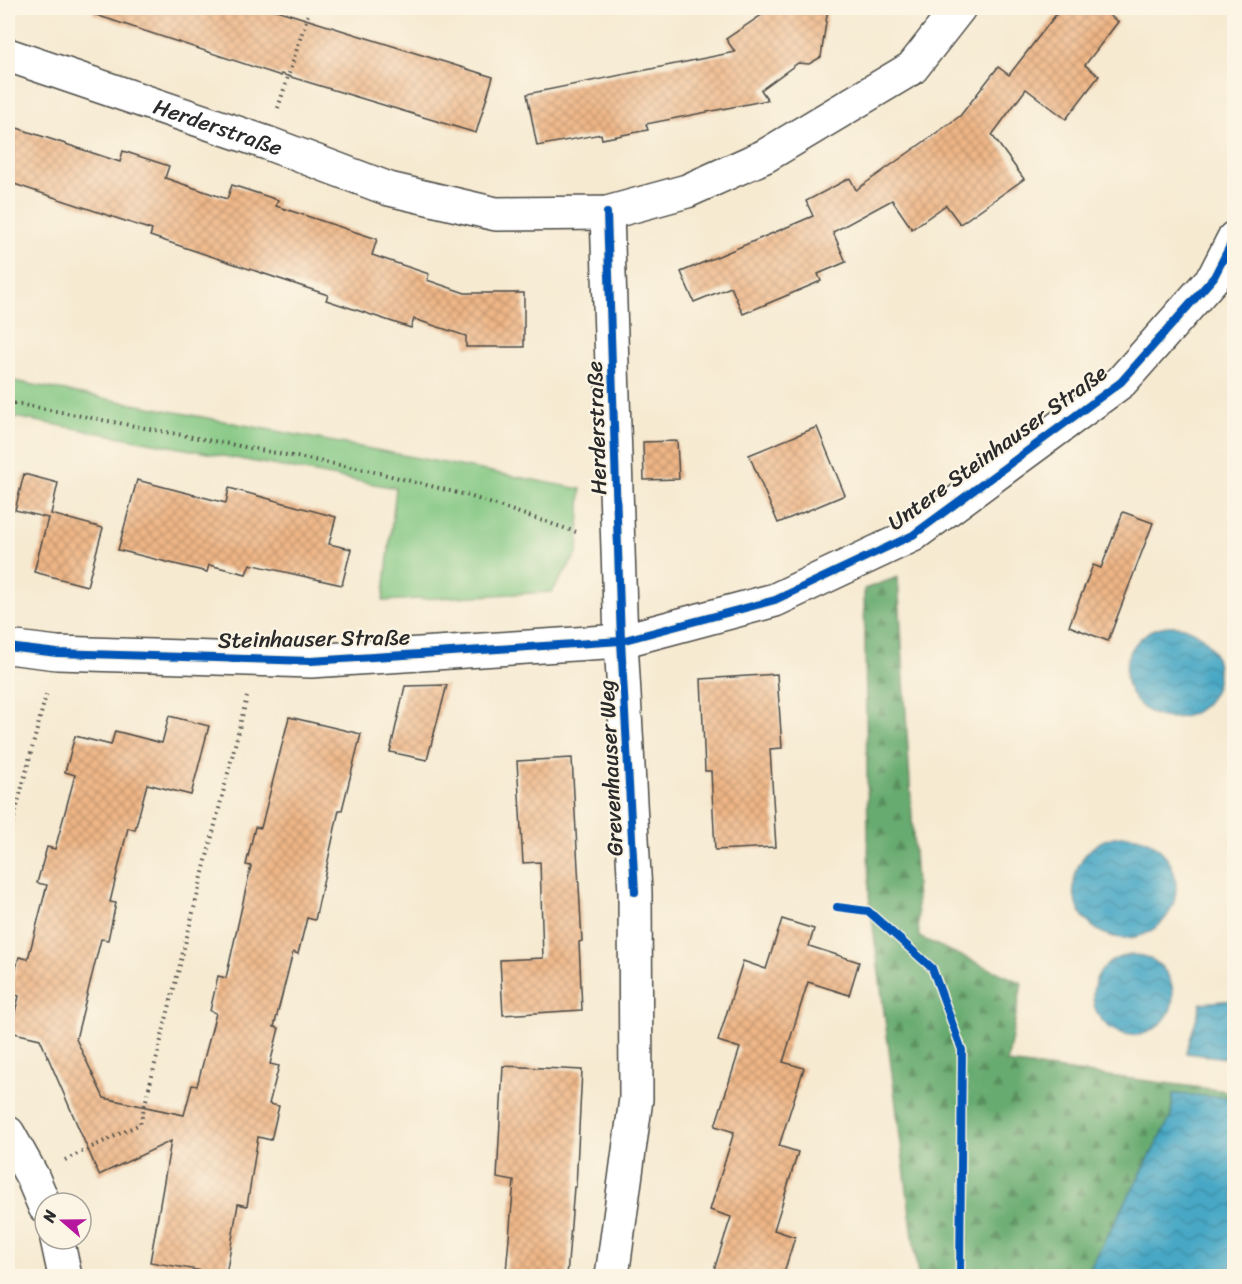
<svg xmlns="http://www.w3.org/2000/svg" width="1242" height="1284" font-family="Sriracha,sans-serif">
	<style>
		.green { fill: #81c681; stroke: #567856; stroke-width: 1.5 }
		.forest { fill: url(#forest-firs); stroke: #4a6b4d; stroke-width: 1.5 }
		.water { fill: url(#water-waves); stroke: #386978; stroke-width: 1.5 }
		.building { fill: url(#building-cross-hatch) }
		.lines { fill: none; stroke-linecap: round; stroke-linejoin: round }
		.street-casing { stroke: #494844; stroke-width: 36 }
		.path { stroke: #494844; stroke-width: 4; stroke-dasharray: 1.5 4.5; stroke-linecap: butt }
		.street { stroke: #fff; stroke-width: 33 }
		.cycleway-casing { stroke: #fcf5e5; stroke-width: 11 }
		.cycleway { stroke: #0057b8; stroke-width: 8 }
		.labels { text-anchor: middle; stroke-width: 4.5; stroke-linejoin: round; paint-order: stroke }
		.street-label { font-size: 22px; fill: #2b2b2b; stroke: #fcf5e5 }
	</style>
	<defs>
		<pattern id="forest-firs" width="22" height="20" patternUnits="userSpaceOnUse" patternTransform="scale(1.5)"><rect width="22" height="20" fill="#68ab6f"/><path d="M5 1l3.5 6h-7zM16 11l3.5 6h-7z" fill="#568b5b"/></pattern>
		<pattern id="water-waves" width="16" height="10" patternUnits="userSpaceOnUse" patternTransform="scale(1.5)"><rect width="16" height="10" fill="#46a7c5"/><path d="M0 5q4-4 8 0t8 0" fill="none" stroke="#3b88a0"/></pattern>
		<pattern id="building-cross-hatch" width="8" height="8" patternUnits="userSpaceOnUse" patternTransform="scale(1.5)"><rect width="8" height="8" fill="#efb686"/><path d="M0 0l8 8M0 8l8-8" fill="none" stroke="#c2946e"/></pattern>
	</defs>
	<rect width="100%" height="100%" fill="#fcf5e5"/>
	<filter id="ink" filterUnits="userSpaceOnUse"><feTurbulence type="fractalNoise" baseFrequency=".0167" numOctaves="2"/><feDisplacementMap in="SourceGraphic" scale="12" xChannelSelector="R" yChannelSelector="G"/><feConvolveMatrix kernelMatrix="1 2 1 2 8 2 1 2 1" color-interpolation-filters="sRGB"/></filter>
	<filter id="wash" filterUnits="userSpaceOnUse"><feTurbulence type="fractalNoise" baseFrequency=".008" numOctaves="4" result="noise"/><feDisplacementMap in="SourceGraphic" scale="24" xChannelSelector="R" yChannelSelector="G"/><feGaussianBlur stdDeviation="1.35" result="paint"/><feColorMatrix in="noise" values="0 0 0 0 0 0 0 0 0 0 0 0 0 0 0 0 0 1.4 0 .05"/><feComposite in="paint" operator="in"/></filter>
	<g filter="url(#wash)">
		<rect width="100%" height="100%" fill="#f6ead1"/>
		<path class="green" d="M 8,380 L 581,489 L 578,552 L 552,592 L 383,601 L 396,488 L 8,416 Z"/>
		<path class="forest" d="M 898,577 L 919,937 L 1022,983 L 1007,1063 L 1234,1092 L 1234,1098 L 1173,1094 L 1171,1117 L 1086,1276 L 918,1276 L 869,895 L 864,589 Z"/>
		<g class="water">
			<circle cx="1172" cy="672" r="46"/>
			<circle cx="1125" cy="887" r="51"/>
			<circle cx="1133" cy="995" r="40"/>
			<path d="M 1234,1000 L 1234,1059 L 1186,1053 L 1201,1003 Z"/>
			<path d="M 1173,1094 L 1234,1098 L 1234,1276 L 1086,1276 L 1171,1117 Z"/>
		</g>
		<g id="blocks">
			<g class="building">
				<path d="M 94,8 L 270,8 L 493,77 L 476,133 L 281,74 L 281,76 L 93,14 Z"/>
				<path d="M 772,8 L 828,8 L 821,57 L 809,64 L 798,63 L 761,90 L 768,100 L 646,124 L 648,130 L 602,139 L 601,134 L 537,146 L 527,94 L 735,52 L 726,39 Z"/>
				<path d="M 1061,8 L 1100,8 L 1118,22 L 1085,65 L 1099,76 L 1066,119 L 1026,89 L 992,135 L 1024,179 L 960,224 L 946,205 L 912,229 L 892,200 L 833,232 L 846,262 L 818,274 L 821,281 L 743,314 L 731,287 L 694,302 L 681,272 L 813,216 L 806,201 L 850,178 L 856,190 L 960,116 L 998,67 L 1009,75 Z"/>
				<path d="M 8,125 L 120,162 L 123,151 L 169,166 L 165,178 L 227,199 L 232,185 L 278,200 L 276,206 L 377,239 L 372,255 L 429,274 L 427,280 L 465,293 L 524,293 L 524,347 L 466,347 L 466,336 L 414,319 L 411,328 L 326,300 L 328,295 L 150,236 L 152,230 L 8,182 Z"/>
				<path d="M 817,427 L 845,495 L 778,523 L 749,455 Z"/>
				<path d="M 677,441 L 679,479 L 644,480 L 643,442 Z"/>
				<path d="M 24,474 L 58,483 L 51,514 L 103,528 L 87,586 L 34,572 L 48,518 L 15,510 Z"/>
				<path d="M 137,480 L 226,503 L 229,488 L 336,517 L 329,544 L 351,549 L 342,585 L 250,564 L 246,574 L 209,565 L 207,572 L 118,550 Z"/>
				<path d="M 1123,512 L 1153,523 L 1108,641 L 1069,626 L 1093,565 L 1101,568 Z"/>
				<path d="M 777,674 L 782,748 L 770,749 L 776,847 L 715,850 L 711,771 L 705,771 L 701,679 Z"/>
				<path d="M 447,685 L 427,760 L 390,752 L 405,686 Z"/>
				<path d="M 169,716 L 209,726 L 191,795 L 147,784 L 135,830 L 128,828 L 110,902 L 116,903 L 108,940 L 101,939 L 76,1039 L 104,1098 L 184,1115 L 192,1085 L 197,1086 L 216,1013 L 210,1011 L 218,976 L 226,978 L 251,866 L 246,865 L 255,827 L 261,828 L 289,717 L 361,734 L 342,810 L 339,810 L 315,920 L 307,918 L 298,954 L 293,952 L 274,1027 L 279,1028 L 270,1064 L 279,1066 L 269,1104 L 279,1106 L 271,1140 L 258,1137 L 247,1206 L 238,1204 L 226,1275 L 150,1262 L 171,1141 L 99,1175 L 40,1039 L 10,1032 L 19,996 L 9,993 L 19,957 L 28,959 L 47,885 L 37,883 L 47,847 L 55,849 L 75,775 L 65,772 L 75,736 L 111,745 L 115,731 L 162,743 Z"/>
				<path d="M 572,758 L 582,941 L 579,942 L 582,1010 L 503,1015 L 500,960 L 543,958 L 540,862 L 523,863 L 517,761 Z"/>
				<path d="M 782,919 L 814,929 L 809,946 L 859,962 L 849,995 L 808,982 L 783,1062 L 804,1068 L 779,1146 L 798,1152 L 774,1230 L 795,1237 L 783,1276 L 712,1276 L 731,1217 L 710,1210 L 734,1132 L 715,1126 L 740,1048 L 718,1041 L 743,961 L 766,969 Z"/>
				<path d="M 503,1066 L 582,1070 L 576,1187 L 574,1187 L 567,1276 L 506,1272 L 514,1181 L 497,1178 Z"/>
			</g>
		</g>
	</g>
	<g filter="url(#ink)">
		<use href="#blocks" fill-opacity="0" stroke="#494844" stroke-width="1.5"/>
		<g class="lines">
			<g class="street-casing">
				<g id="street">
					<path id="s1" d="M 8,55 L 267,143 L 389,189 L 496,214 L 607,213 L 687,191 L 765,156 L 912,68 L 959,8"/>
					<path d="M 607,213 L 621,641 L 635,892 L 636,1099 L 612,1276"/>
					<path d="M 8,647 L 57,653 L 311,661 L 621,641 L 775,600 L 913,535 L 1121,382 L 1214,277 L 1234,238"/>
					<path d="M 8,1133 L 32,1176 L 45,1207"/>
					<path d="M 57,1239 L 65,1276"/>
				</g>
			</g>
			<g class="path">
				<path d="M 278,108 L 310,8"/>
				<path d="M 8,402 L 371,471 L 466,495 L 579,533"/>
				<path d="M 8,841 L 47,691"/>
				<path d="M 65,1160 L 140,1124 L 247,697"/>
			</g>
			<use href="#street" class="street"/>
			<g class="cycleway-casing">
				<g id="cycleway">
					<path d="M 607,213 L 621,641 L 635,892"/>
					<path d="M 8,647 L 57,653 L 311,661 L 621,641 L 775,600 L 913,535 L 1121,382 L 1214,277 L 1234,238"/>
					<path d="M 837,907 L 868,911 L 932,968 L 962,1050 L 960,1276"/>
				</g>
			</g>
			<use href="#cycleway" class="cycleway"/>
		</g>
	</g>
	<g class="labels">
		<g class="street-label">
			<text dy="8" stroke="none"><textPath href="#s1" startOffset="222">Herderstraße</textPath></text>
			<text transform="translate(596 428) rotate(-92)" y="8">Herderstraße</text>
			<text transform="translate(997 447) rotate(-36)" y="8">Untere Steinhauser Straße</text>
			<text transform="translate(314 638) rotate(-1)" y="8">Steinhauser Straße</text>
			<text transform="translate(610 768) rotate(-93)" y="8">Grevenhauser Weg</text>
		</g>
	</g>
	<rect width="1242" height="1284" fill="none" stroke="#fcf5e5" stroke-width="30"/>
	<g transform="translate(63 1221) rotate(290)"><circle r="28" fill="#fcf5e5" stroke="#a8a49b" stroke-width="1.5"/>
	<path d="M0-4.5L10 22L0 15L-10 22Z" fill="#b5179e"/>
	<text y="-9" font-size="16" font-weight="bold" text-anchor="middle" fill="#2b2b2b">N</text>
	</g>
</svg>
